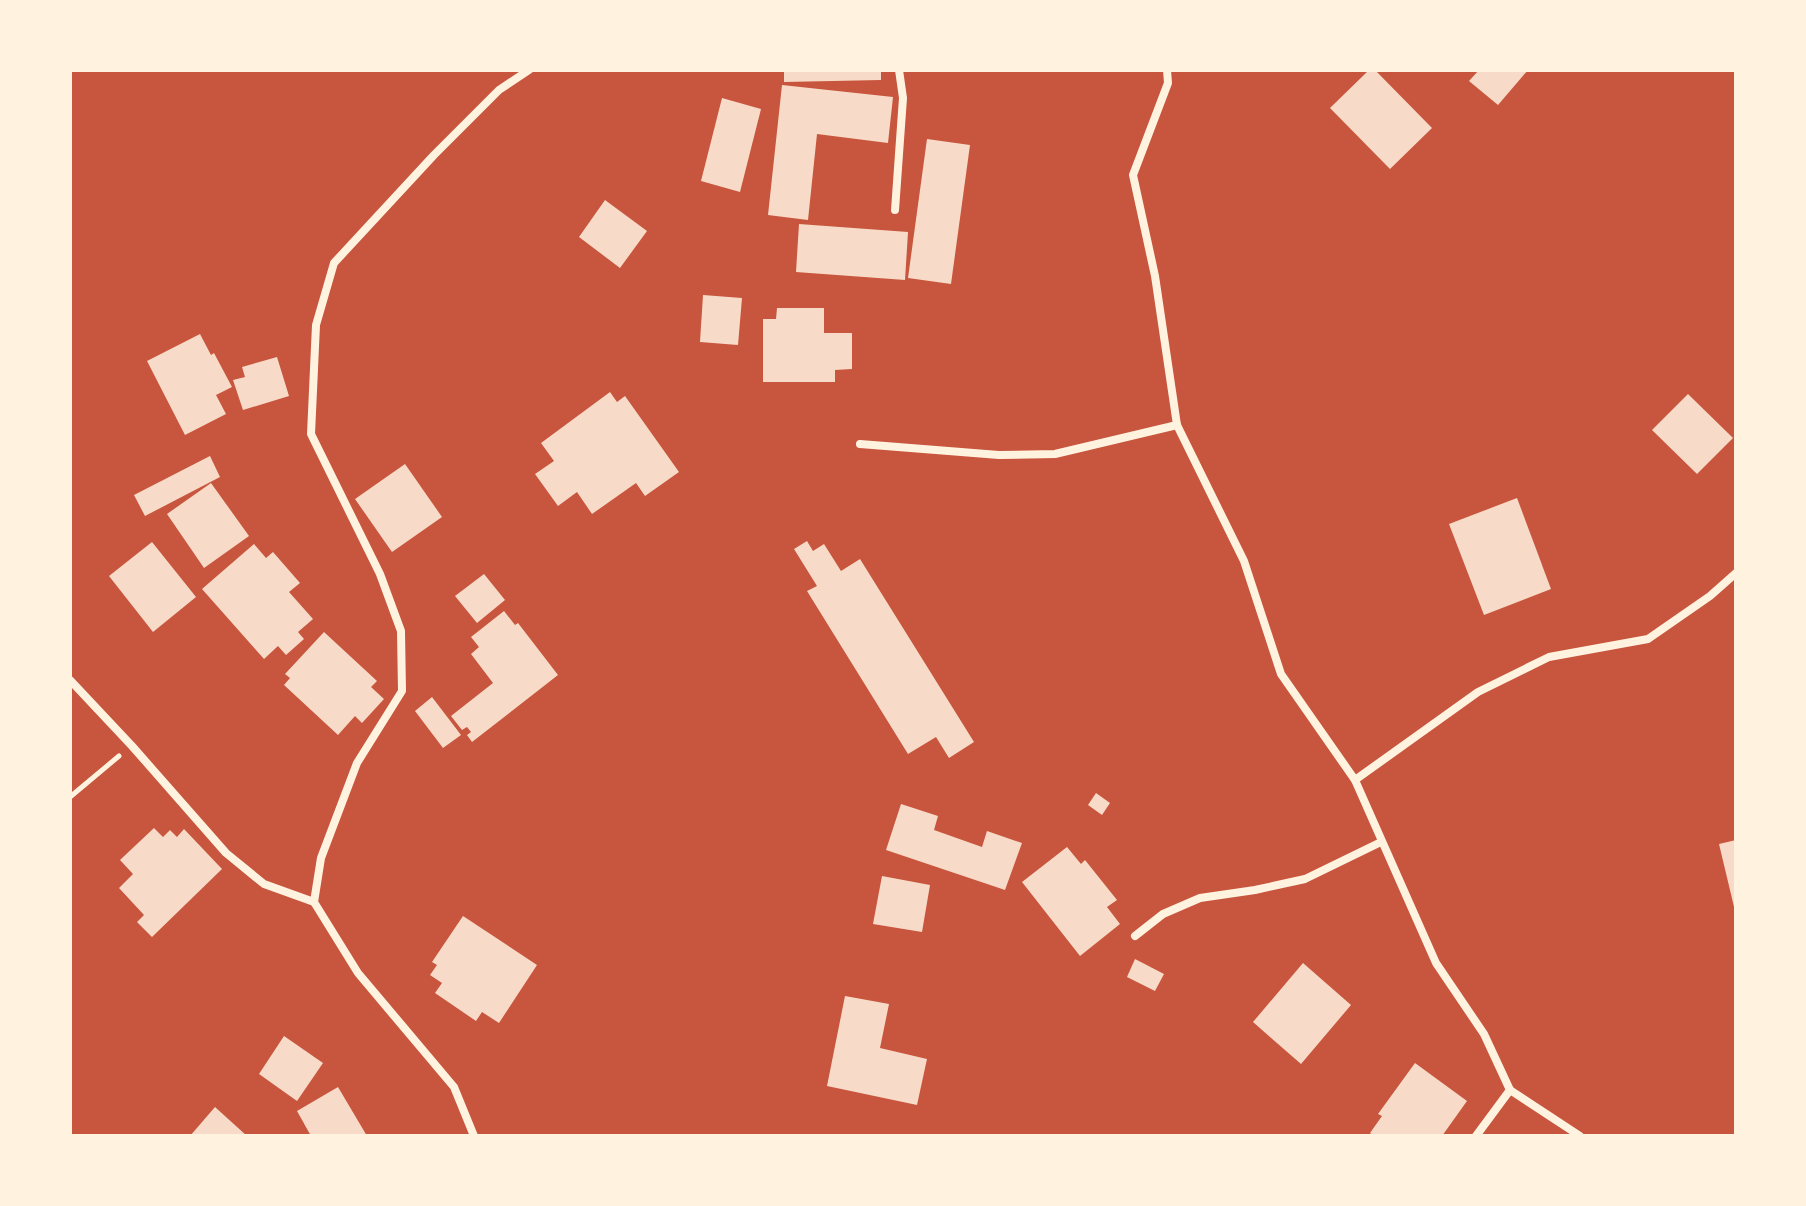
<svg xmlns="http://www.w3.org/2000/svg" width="1806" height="1206" font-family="'Alegreya Sans',sans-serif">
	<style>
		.building { fill: #f7dbc8 }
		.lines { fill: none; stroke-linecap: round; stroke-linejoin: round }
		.path { stroke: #fff3e0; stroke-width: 5 }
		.minor { stroke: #fff3e0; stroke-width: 8 }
	</style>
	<rect width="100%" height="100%" fill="#c8553d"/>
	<g class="building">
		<path d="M 784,70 L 881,70 L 881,80 L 784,82 Z"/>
		<path d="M 1369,70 L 1375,70 L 1432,128 L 1390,169 L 1330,108 Z"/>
		<path d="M 1479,70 L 1528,70 L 1498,105 L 1469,81 Z"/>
		<path d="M 782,85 L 893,97 L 888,143 L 817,134 L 808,220 L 768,215 Z"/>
		<path d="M 722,98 L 761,109 L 740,192 L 701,181 Z"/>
		<path d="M 927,139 L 970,145 L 951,284 L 908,278 Z"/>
		<path d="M 605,200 L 647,231 L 620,268 L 579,237 Z"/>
		<path d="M 799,224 L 908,232 L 905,280 L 796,272 Z"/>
		<path d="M 703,295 L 742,298 L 738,345 L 700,342 Z"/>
		<path d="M 777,308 L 824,308 L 824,333 L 852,333 L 852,369 L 835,370 L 835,382 L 763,382 L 763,319 L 776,319 Z"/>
		<path d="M 200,334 L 211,355 L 214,353 L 232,387 L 216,395 L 226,414 L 185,435 L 147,361 Z"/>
		<path d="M 277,357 L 289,396 L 243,410 L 233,380 L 245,377 L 242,367 Z"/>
		<path d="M 610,392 L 617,402 L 625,396 L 679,472 L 645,496 L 636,483 L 592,514 L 577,492 L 558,506 L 535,474 L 554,461 L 541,443 Z"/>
		<path d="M 1688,394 L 1733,438 L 1697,474 L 1652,430 Z"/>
		<path d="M 210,456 L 220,477 L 145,516 L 134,495 Z"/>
		<path d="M 405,464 L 442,517 L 392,552 L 355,499 Z"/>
		<path d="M 211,483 L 249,536 L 204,568 L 167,514 Z"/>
		<path d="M 1517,498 L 1551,589 L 1484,615 L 1449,524 Z"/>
		<path d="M 807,541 L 813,551 L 824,544 L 841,571 L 860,559 L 974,742 L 949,758 L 936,737 L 908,754 L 807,591 L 817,586 L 794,549 Z"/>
		<path d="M 152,542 L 196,597 L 153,632 L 109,576 Z"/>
		<path d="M 254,544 L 266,558 L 273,552 L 300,583 L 289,592 L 313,619 L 298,632 L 304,639 L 286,655 L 278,646 L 264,659 L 202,589 Z"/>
		<path d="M 484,574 L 505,600 L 477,623 L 455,596 Z"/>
		<path d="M 504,611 L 515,625 L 518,623 L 558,675 L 472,742 L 467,735 L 471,732 L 467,727 L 462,730 L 451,716 L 493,683 L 471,654 L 479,647 L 471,637 Z"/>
		<path d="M 324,632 L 377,681 L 371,687 L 384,699 L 362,723 L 355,716 L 338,735 L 284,685 L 290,678 L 285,674 Z"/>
		<path d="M 432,697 L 461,735 L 443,748 L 415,711 Z"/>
		<path d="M 1096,793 L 1110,803 L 1102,815 L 1088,805 Z"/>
		<path d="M 901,804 L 938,816 L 934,830 L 982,847 L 987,831 L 1022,843 L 1005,890 L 886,850 Z"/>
		<path d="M 154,828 L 163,837 L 170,830 L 177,837 L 184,829 L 222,869 L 152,937 L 137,922 L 144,915 L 119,888 L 133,874 L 120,860 Z"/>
		<path d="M 1736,840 L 1736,911 L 1735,911 L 1719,844 Z"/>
		<path d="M 1067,847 L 1081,864 L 1085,860 L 1117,900 L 1107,907 L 1120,924 L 1080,956 L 1022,882 Z"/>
		<path d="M 882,876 L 930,885 L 922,932 L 873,924 Z"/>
		<path d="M 463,916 L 537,965 L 499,1023 L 482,1012 L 476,1021 L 435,993 L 442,983 L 430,975 L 437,965 L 432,962 Z"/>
		<path d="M 1135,959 L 1164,974 L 1155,991 L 1127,977 Z"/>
		<path d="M 1303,963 L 1351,1005 L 1301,1064 L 1253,1022 Z"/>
		<path d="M 845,996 L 889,1004 L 880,1048 L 927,1059 L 917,1105 L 827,1086 Z"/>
		<path d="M 284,1036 L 323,1063 L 297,1101 L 259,1074 Z"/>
		<path d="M 1415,1063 L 1467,1101 L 1442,1136 L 1374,1136 L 1370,1133 L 1382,1116 L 1378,1114 Z"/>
		<path d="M 338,1087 L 367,1136 L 311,1136 L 297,1111 Z"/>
		<path d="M 215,1107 L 247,1136 L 190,1136 Z"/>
	</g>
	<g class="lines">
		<path class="path" d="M 70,797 L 119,756"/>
		<g class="minor">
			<path d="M 1167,70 L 1168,83 L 1133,175 L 1155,276 L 1177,425 L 1244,561 L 1281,674 L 1355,780 L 1436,963 L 1484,1034 L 1510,1090 L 1580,1136"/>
			<path d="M 895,210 L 903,98 L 899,70"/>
			<path d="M 860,444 L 999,455 L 1055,454 L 1177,425"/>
			<path d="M 70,680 L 132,746 L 226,853 L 264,884 L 314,902"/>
			<path d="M 1355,780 L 1478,692 L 1549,657 L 1648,639 L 1710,596 L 1736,573"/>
			<path d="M 1135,936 L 1163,914 L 1200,898 L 1255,890 L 1305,879 L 1381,842"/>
			<path d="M 474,1136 L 454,1087 L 358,973 L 314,902 L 321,858 L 357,763 L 402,691 L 401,631 L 380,574 L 311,434 L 316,325 L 334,263 L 434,155 L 499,90 L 529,70"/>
			<path d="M 1476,1136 L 1510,1090"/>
		</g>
	</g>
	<rect width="1806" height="1206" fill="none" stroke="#fff3e0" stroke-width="144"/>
</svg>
